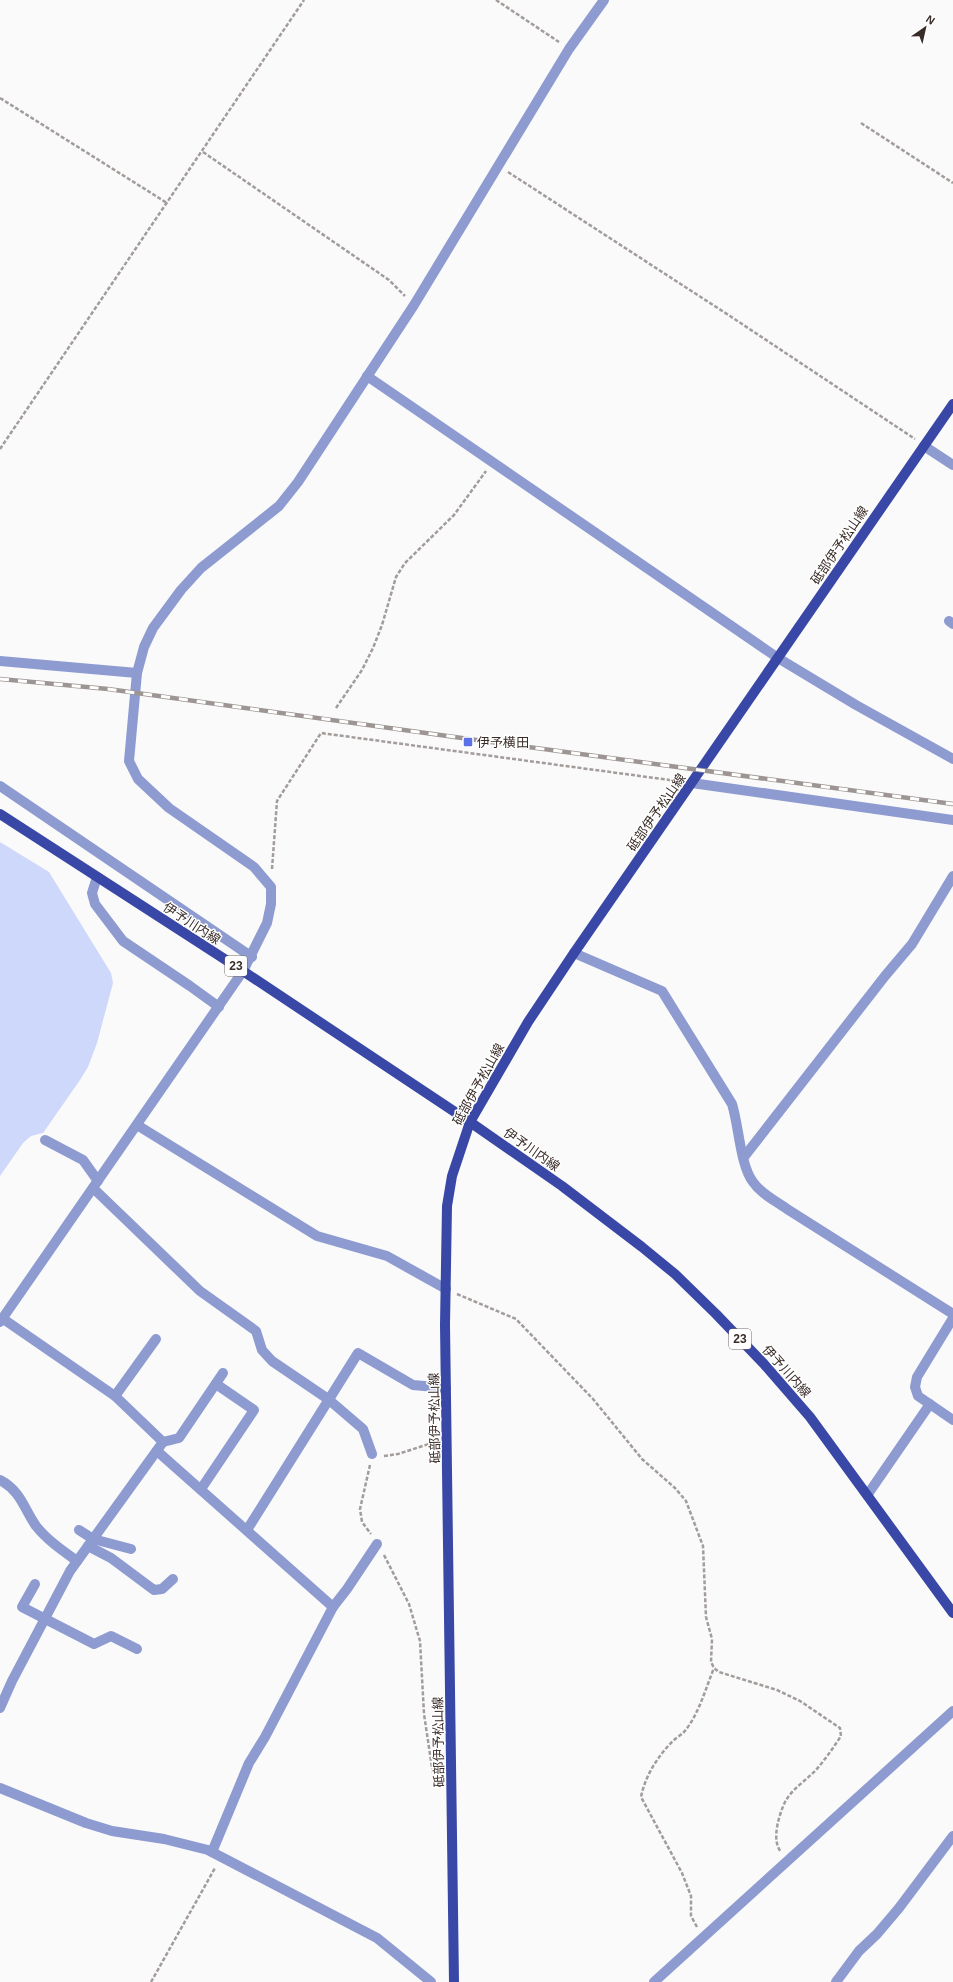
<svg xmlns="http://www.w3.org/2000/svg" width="953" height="1982" font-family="Helvetica,'Noto Sans JP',sans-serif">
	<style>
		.water { fill: #ced8fa }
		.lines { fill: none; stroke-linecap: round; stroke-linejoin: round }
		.path { stroke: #a29c9a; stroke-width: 2.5; stroke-dasharray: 4 2; stroke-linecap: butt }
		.minor { stroke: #8d9bd1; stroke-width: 10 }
		.major { stroke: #3947a6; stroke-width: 10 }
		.rail-casing { stroke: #9c9593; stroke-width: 4.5 }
		.rail { stroke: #fff; stroke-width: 3; stroke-dasharray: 9; stroke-linecap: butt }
		.poi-dot { fill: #5c71e8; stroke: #fff; stroke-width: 1.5 }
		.labels { text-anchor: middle; stroke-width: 3; stroke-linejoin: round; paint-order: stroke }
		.shield { fill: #fff; stroke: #746b68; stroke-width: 1 }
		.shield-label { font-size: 12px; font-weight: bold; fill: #392b27 }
		.street-label { font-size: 13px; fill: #392b27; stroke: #fff }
		.poi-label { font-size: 13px; fill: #392b27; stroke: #fff; text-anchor: start }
	</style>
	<rect width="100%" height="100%" fill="#fafafa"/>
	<path class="water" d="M 0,842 L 49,872 L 111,973 L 113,983 L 97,1043 L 88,1067 L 80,1080 L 43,1133 L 31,1136 L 23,1143 L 0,1176 Z"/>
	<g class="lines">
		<g class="path">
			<path d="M 496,0 L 559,42"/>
			<path d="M 0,98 L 167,203"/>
			<path d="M 861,123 L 953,183"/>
			<path d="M 203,152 L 389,280 L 405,296"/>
			<path d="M 508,172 L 730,316 L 915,439"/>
			<path d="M 0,449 L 304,0"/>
			<path d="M 336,708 L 362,670 L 373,648 L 382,625 L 396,577 L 405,563 L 454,515 L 486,471"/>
			<path d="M 272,869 L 277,801 L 321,733 L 677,781"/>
			<path d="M 457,1294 L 516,1319 L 593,1399 L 642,1459 L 675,1488 L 686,1501 L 703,1546 L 706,1617 L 712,1639 L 711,1662 L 714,1668 L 719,1672 L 777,1690 L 800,1701 L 840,1728 L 841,1736 C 833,1748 825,1760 815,1771 C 805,1781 792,1789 785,1802 C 779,1815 771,1840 781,1852"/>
			<path d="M 384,1456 L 398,1454 L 435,1442"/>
			<path d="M 370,1465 L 360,1509 L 362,1522 L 371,1534"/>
			<path d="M 384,1555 L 409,1604 L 420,1641 L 424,1714 L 434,1781 L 439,1781"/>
			<path d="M 697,1927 L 691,1916 L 691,1896 L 682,1873 L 641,1797 C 645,1777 656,1759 670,1744 C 674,1739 680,1736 684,1732 C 699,1714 705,1690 714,1668"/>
			<path d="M 151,1982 L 215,1868"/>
		</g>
		<g class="minor">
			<path d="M 367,376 L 778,658 L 856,705 L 953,759"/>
			<path d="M 924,446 L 953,465"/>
			<path d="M 949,621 L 953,624"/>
			<path d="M 0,661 L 137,673"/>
			<path d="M 692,783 L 953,820"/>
			<path d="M 0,786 L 252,957"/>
			<path d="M 97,877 L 92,893 L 95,904 L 123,941 L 190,986 L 219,1007"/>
			<path d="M 574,953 L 662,991 L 732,1104 C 739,1126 740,1165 753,1182 C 761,1194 776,1201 787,1209 L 953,1314"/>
			<path d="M 137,1125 L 317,1236 L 387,1256 L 446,1289"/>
			<path d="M 45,1140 L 83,1160 L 98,1181"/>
			<path d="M 744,1157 L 885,976 L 912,944 L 953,876"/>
			<path d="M 93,1188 L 200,1291 L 256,1331 L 262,1350 L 272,1361 L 328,1399 L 363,1429 L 372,1454"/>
			<path d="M 953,1318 L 917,1377 L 915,1387 L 918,1396 L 953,1420"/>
			<path d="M 0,1322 L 243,971 L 267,923 L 271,904 L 271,887 L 254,867 L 169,808 L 138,779 L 129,761 L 137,673 L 144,647 L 153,628 L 181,590 L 201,568 L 279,506 L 298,482 L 414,305 L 569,49 L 604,0"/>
			<path d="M 115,1396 L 156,1339"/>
			<path d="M 163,1442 L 179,1438 L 223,1373"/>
			<path d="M 157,1451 L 333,1607 L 265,1737 L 249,1763 L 212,1852"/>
			<path d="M 0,1480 C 21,1491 24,1509 36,1526 C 47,1540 63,1551 77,1561"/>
			<path d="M 201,1489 L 254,1410 L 216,1384"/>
			<path d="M 868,1494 L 930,1404"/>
			<path d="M 79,1530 L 93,1539 L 131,1549"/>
			<path d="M 247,1530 L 358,1353 L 413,1385 L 446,1388"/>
			<path d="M 88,1546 L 111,1558 L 154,1590 L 162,1589 L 173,1579"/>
			<path d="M 35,1584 L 22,1607 L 94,1644 L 111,1636 L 137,1649"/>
			<path d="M 333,1607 L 347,1589 L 377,1544"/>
			<path d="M 0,1708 L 12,1681 L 70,1571 L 163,1442 L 115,1396 L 2,1318"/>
			<path d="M 0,1788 L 86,1823 L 112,1831 L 164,1839 L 208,1850 L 377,1938 L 431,1982"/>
			<path d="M 654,1982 L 953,1711"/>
			<path d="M 836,1982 L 859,1951 L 877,1934 L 899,1908 L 953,1836"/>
		</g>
		<g class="major">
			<path d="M 0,814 L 243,971 L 470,1122 L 562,1186 L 642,1247 L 675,1274 L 716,1314 L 764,1364 L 810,1417 L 953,1613"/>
			<path d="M 454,1982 L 445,1325 L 447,1206 L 452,1176 L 470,1122 L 528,1022 L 574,953 L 953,404"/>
		</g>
		<g class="rail-casing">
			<path id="rail" d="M 0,679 L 108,689 L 469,739 L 953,804"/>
		</g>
		<use href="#rail" class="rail"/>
	</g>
	<rect class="poi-dot" x="463" y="737" width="10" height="10" rx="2"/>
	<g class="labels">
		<g class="shield">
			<rect x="225" y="956" width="22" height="20" rx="3"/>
			<rect x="729" y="1329" width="22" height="20" rx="3"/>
		</g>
		<g class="shield-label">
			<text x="236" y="970">23</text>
			<text x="740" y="1343">23</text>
		</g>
		<g class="street-label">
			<text transform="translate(839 545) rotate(-56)" y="5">砥部伊予松山線</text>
			<text transform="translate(656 812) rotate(-55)" y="5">砥部伊予松山線</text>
			<text transform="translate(192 923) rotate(33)" y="5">伊予川内線</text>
			<text transform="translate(478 1084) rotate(-61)" y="5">砥部伊予松山線</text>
			<text transform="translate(532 1149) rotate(35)" y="5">伊予川内線</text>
			<text transform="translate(787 1371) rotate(48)" y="5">伊予川内線</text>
			<text transform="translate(434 1418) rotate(-91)" y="5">砥部伊予松山線</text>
			<text transform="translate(438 1742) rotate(-91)" y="5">砥部伊予松山線</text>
		</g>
		<g class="poi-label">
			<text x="477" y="747">伊予横田</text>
		</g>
	</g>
	<g transform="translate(925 28) rotate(34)" stroke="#ffffff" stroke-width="3" paint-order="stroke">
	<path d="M0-3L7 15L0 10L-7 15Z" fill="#392b27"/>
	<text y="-6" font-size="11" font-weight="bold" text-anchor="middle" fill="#392b27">N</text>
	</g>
</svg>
